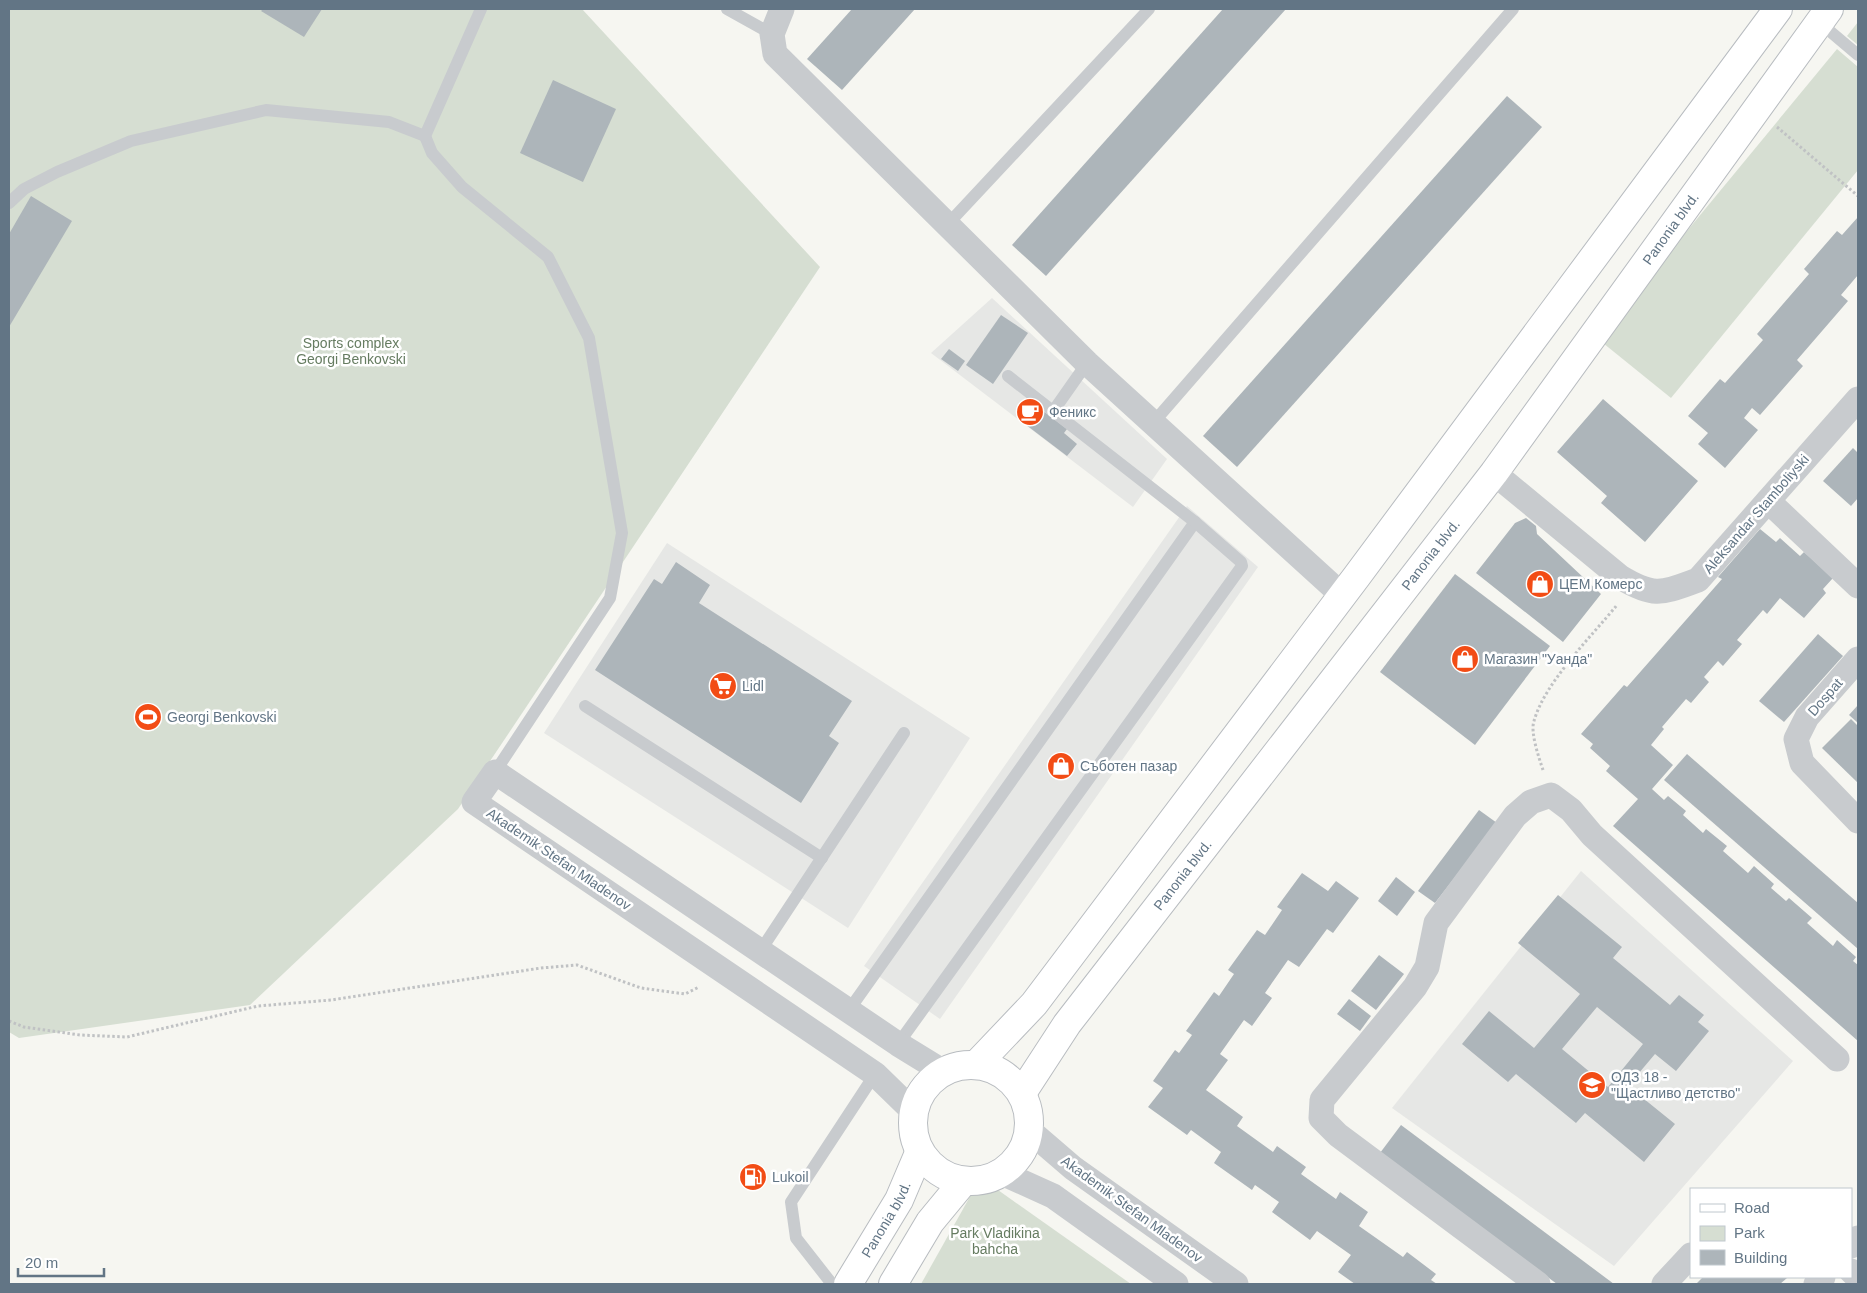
<svg xmlns="http://www.w3.org/2000/svg" width="1867" height="1293" font-family="Helvetica,sans-serif">
	<style>
		.built { fill: #e6e7e5 }
		.green { fill: #d6ded2 }
		.building { fill: #adb5ba; fill-rule: evenodd }
		.lines { fill: none; stroke-linecap: round; stroke-linejoin: round }
		.primary-casing { stroke: #b8bcc0; stroke-width: 30 }
		.path { stroke: #c0c2c4; stroke-width: 3; stroke-dasharray: 2.5 2.5; stroke-linecap: butt }
		.service { stroke: #c8cbce; stroke-width: 12 }
		.minor { stroke: #c8cbce; stroke-width: 25 }
		.primary { stroke: #fff; stroke-width: 28 }
		.labels { text-anchor: middle; stroke-width: 5; stroke-linejoin: round; paint-order: stroke }
		.street-label { font-size: 14px; fill: #627585; stroke: #fff }
		.park-label { font-size: 14px; fill: #667c61; stroke: #fff }
		.poi-label { font-size: 14px; fill: #627585; stroke: #fff; text-anchor: start }
	</style>
	<rect width="100%" height="100%" fill="#f6f6f1"/>
	<g class="built">
		<path d="M 992,298 L 1167,459 L 1133,507 L 931,353 Z"/>
		<path d="M 1187,506 L 1258,567 L 940,1019 L 864,966 Z"/>
		<path d="M 667,543 L 970,738 L 848,928 L 544,733 Z"/>
		<path d="M 1581,871 L 1793,1061 L 1614,1266 L 1392,1108 Z"/>
	</g>
	<g class="green">
		<path d="M 9,9 L 582,9 L 820,267 L 458,809 L 250,1005 L 19,1038 L 9,1032 Z"/>
		<path d="M 1858,22 L 1858,45 L 1847,36 Z"/>
		<path d="M 1837,49 L 1858,67 L 1858,170 L 1671,398 L 1598,339 Z"/>
		<path d="M 998,1190 L 1131,1284 L 921,1284 L 972,1193 Z"/>
	</g>
	<g class="building">
		<path d="M 263,9 L 322,9 L 304,37 L 261,11 Z"/>
		<path d="M 852,9 L 915,9 L 842,90 L 807,59 Z"/>
		<path d="M 1223,9 L 1286,9 L 1046,276 L 1012,245 Z"/>
		<path d="M 553,80 L 616,109 L 583,182 L 520,153 Z"/>
		<path d="M 1507,96 L 1542,127 L 1237,467 L 1203,436 Z"/>
		<path d="M 31,196 L 72,221 L 9,327 L 9,234 Z"/>
		<path d="M 1858,217 L 1858,275 L 1841,295 L 1848,301 L 1797,360 L 1803,366 L 1760,415 L 1752,408 L 1744,418 L 1758,430 L 1725,468 L 1698,444 L 1708,433 L 1688,416 L 1720,379 L 1725,383 L 1763,340 L 1757,334 L 1809,274 L 1804,269 L 1837,231 L 1842,235 Z"/>
		<path d="M 1001,315 L 1028,333 L 993,384 L 966,365 Z"/>
		<path d="M 949,349 L 965,361 L 958,371 L 941,359 Z"/>
		<path d="M 1603,399 L 1698,481 L 1645,542 L 1601,503 L 1607,496 L 1557,452 Z"/>
		<path d="M 1030,401 L 1067,429 L 1064,433 L 1077,444 L 1067,456 L 1017,418 Z"/>
		<path d="M 1853,448 L 1858,453 L 1858,498 L 1851,506 L 1823,481 Z"/>
		<path d="M 1526,518 L 1536,526 L 1537,534 L 1601,594 L 1563,642 L 1476,573 L 1515,523 Z"/>
		<path d="M 1760,529 L 1776,542 L 1780,538 L 1800,556 L 1804,552 L 1833,578 L 1823,589 L 1826,593 L 1804,618 L 1780,598 L 1767,614 L 1763,610 L 1737,640 L 1742,644 L 1723,666 L 1718,661 L 1704,677 L 1709,682 L 1691,703 L 1686,699 L 1662,727 L 1664,729 L 1651,745 L 1673,765 L 1652,789 L 1664,800 L 1668,796 L 1686,811 L 1683,815 L 1703,833 L 1706,829 L 1727,846 L 1723,851 L 1748,873 L 1754,866 L 1774,884 L 1771,888 L 1786,901 L 1789,898 L 1812,918 L 1807,923 L 1833,946 L 1837,940 L 1856,957 L 1853,961 L 1858,965 L 1858,1041 L 1613,826 L 1638,799 L 1606,771 L 1610,766 L 1590,748 L 1593,744 L 1581,734 L 1624,685 L 1627,687 L 1722,579 L 1718,577 Z"/>
		<path d="M 676,562 L 710,585 L 699,603 L 852,701 L 829,736 L 839,743 L 801,803 L 595,670 L 654,579 L 662,584 Z"/>
		<path d="M 1455,574 L 1550,646 L 1475,745 L 1380,672 Z"/>
		<path d="M 1818,634 L 1843,656 L 1784,722 L 1759,701 Z"/>
		<path d="M 1858,705 L 1858,723 L 1849,715 Z"/>
		<path d="M 1851,719 L 1858,726 L 1858,783 L 1822,748 Z"/>
		<path d="M 1687,754 L 1858,903 L 1858,949 L 1664,780 Z"/>
		<path d="M 1479,810 L 1497,823 L 1435,903 L 1418,891 Z"/>
		<path d="M 1302,873 L 1328,891 L 1336,881 L 1359,898 L 1333,933 L 1327,929 L 1299,967 L 1288,960 L 1265,993 L 1272,998 L 1252,1026 L 1244,1020 L 1220,1054 L 1228,1060 L 1206,1090 L 1243,1117 L 1237,1126 L 1273,1152 L 1277,1146 L 1306,1167 L 1301,1174 L 1336,1199 L 1340,1192 L 1368,1212 L 1359,1226 L 1403,1257 L 1407,1252 L 1436,1274 L 1431,1280 L 1437,1284 L 1355,1284 L 1338,1272 L 1351,1255 L 1317,1231 L 1310,1240 L 1272,1212 L 1279,1202 L 1255,1185 L 1252,1190 L 1214,1163 L 1221,1152 L 1191,1130 L 1187,1135 L 1148,1107 L 1163,1088 L 1153,1081 L 1175,1050 L 1179,1053 L 1192,1035 L 1186,1031 L 1214,992 L 1219,996 L 1234,974 L 1228,970 L 1257,930 L 1265,935 L 1282,910 L 1277,907 Z"/>
		<path d="M 1396,877 L 1415,892 L 1397,916 L 1378,901 Z"/>
		<path d="M 1558,895 L 1622,947 L 1613,958 L 1670,1005 L 1679,995 L 1704,1015 L 1698,1022 L 1709,1031 L 1676,1071 L 1655,1054 L 1628,1086 L 1675,1124 L 1644,1162 L 1585,1113 L 1576,1123 L 1516,1074 L 1508,1082 L 1462,1044 L 1489,1011 L 1534,1048 L 1580,994 L 1518,943 ZM 1597,1007 L 1643,1044 L 1608,1087 L 1562,1049 Z"/>
		<path d="M 1379,955 L 1404,974 L 1376,1010 L 1351,991 Z"/>
		<path d="M 1349,999 L 1371,1016 L 1360,1031 L 1337,1014 Z"/>
		<path d="M 1401,1125 L 1614,1284 L 1557,1284 L 1380,1153 Z"/>
		<path d="M 1703,1277 L 1785,1277 L 1787,1278 L 1780,1284 L 1696,1284 Z"/>
	</g>
	<g class="lines">
		<g class="primary-casing">
			<g id="primary">
				<circle cx="971" cy="1123" r="58"/>
				<path d="M 976,1065 L 1034,1004 L 1357,576 L 1778,9"/>
				<path id="s1" d="M 1022,1093 L 1067,1024 L 1494,473 L 1829,9"/>
				<path id="s2" d="M 848,1284 L 899,1200 L 919,1153"/>
				<path d="M 893,1284 L 930,1222 L 963,1182"/>
			</g>
		</g>
		<g class="path">
			<path d="M 1777,127 L 1858,196"/>
			<path d="M 1543,770 C 1539,758 1530,732 1534,721 C 1545,682 1591,637 1617,605"/>
			<path d="M 9,1021 L 24,1027 L 80,1035 L 127,1037 L 258,1006 L 331,1000 L 541,968 L 577,965 L 641,988 L 685,994 L 699,987"/>
		</g>
		<g class="service">
			<path d="M 727,9 L 772,34"/>
			<path d="M 1819,22 L 1858,55"/>
			<path d="M 425,136 L 432,153 L 462,187 L 548,257 L 589,338 L 622,533 L 610,598 L 495,772"/>
			<path d="M 9,203 L 24,189 L 57,172 L 131,141 L 266,110 L 389,122 L 425,136 L 481,9"/>
			<path d="M 947,225 L 1149,9"/>
			<path d="M 1054,410 L 1087,363"/>
			<path d="M 1153,423 L 1513,9"/>
			<path d="M 585,706 L 822,858"/>
			<path d="M 761,950 L 904,733"/>
			<path d="M 849,1010 L 1195,522"/>
			<path d="M 898,1044 L 1242,566 L 1241,562 L 1195,522 L 1008,376"/>
			<path d="M 832,1284 L 796,1238 L 791,1202 L 875,1074"/>
		</g>
		<g class="minor">
			<path d="M 782,9 L 772,34 L 775,54 L 1087,363 L 1342,595"/>
			<path d="M 1494,473 L 1620,577 C 1655,598 1662,593 1698,580 L 1858,399"/>
			<path d="M 1768,501 L 1858,586"/>
			<path d="M 1858,659 L 1807,717 L 1796,739 L 1802,763 L 1858,821"/>
			<path d="M 914,1112 L 875,1074 L 474,802 L 495,772 L 898,1044 L 942,1071"/>
			<path d="M 1030,1131 L 1073,1168 L 1236,1284"/>
			<path d="M 1002,1173 L 1053,1196 L 1176,1284"/>
			<path d="M 1851,1246 L 1858,1238"/>
			<path d="M 1851,1271 L 1858,1278"/>
			<path d="M 1538,1284 L 1338,1135 L 1321,1118 L 1322,1100 L 1415,987 L 1427,967 L 1436,923 L 1515,816 L 1531,802 L 1551,795 L 1571,810 L 1592,835 L 1837,1059"/>
			<path d="M 1664,1284 L 1691,1255"/>
			<path d="M 1816,1284 L 1823,1277"/>
		</g>
		<use href="#primary" class="primary"/>
	</g>
	<defs>
		<g id="cafe-disc" transform="scale(1.4375)"><circle r="9.5" fill="#f24c15" stroke="#fff"/><path d="M-5.5-4.5H6V0H3Q3 3.5 0 3.5H-2.5Q-5.5 3.5-5.5 0ZM3-3.2v2h1.7v-2ZM-6 4.5H4V6H-6Z" fill="#fff"/></g>
		<g id="shop-disc" transform="scale(1.4375)"><circle r="9.5" fill="#f24c15" stroke="#fff"/><path d="M-5-2.5h2.3a2.7 3.5 0 0 1 5.4 0H5L5.5 6h-11ZM-1.5-2.5h3a1.5 2.3 0 0 0-3 0Z" fill="#fff"/></g>
		<g id="supermarket-disc" transform="scale(1.4375)"><circle r="9.5" fill="#f24c15" stroke="#fff"/><path d="M-6-5.5h2.5l.6 2H6L4.5 2H-2.5L-4.4-4H-6ZM-1.5 3.2a1.3 1.3 0 1 0 .1 0ZM3 3.2a1.3 1.3 0 1 0 .1 0Z" fill="#fff"/></g>
		<g id="stadium-disc" transform="scale(1.4375)"><circle r="9.5" fill="#f24c15" stroke="#fff"/><path d="M0-5a6.5 5 0 1 0 0 10a6.5 5 0 1 0 0-10ZM-3.5-1.8h7v3.6h-7Z" fill="#fff"/></g>
		<g id="school-disc" transform="scale(1.4375)"><circle r="9.5" fill="#f24c15" stroke="#fff"/><path d="M0-5L7-2L0 1L-7-2ZM-4 1L0 2.5L4 1V4Q0 6-4 4Z" fill="#fff"/></g>
		<g id="fuel-disc" transform="scale(1.4375)"><circle r="9.5" fill="#f24c15" stroke="#fff"/><path d="M-5.5-6h7V0h2V4h1.3V-2.5L3-4.5l.8-.8L6-3V5H2.5V1h-1V6h-7ZM-4.2-4.7v3.2H.2V-4.7Z" fill="#fff"/></g>
	</defs>
	<g fill-rule="evenodd">
		<use href="#cafe-disc" x="1030" y="412"/>
		<use href="#shop-disc" x="1540" y="584"/>
		<use href="#shop-disc" x="1465" y="659"/>
		<use href="#supermarket-disc" x="723" y="686"/>
		<use href="#stadium-disc" x="148" y="717"/>
		<use href="#shop-disc" x="1061" y="766"/>
		<use href="#school-disc" x="1592" y="1085"/>
		<use href="#fuel-disc" x="753" y="1177"/>
	</g>
	<g class="labels">
		<g class="street-label">
			<text dy="5" stroke="none"><textPath href="#s1" startOffset="1081">Panonia blvd.</textPath></text>
			<text transform="translate(1756 514) rotate(-49)" y="5">Aleksandar Stamboliyski</text>
			<text dy="5" stroke="none"><textPath href="#s1" startOffset="676">Panonia blvd.</textPath></text>
			<text transform="translate(1825 697) rotate(-49)" y="5">Dospat</text>
			<text transform="translate(559 859) rotate(34)" y="5">Akademik Stefan Mladenov</text>
			<text dy="5" stroke="none"><textPath href="#s1" startOffset="271">Panonia blvd.</textPath></text>
			<text transform="translate(1132 1209) rotate(36)" y="5">Akademik Stefan Mladenov</text>
			<text dy="5" stroke="none"><textPath href="#s2" startOffset="75">Panonia blvd.</textPath></text>
		</g>
		<g class="park-label">
			<text x="351" y="348">Sports complex<tspan x="351" dy="16">Georgi Benkovski</tspan></text>
			<text x="995" y="1238">Park Vladikina<tspan x="995" dy="16">bahcha</tspan></text>
		</g>
		<g class="poi-label">
			<text x="1049" y="417">Феникс</text>
			<text x="1559" y="589">ЦЕМ Комерс</text>
			<text x="1484" y="664">Магазин "Уанда"</text>
			<text x="742" y="691">Lidl</text>
			<text x="167" y="722">Georgi Benkovski</text>
			<text x="1080" y="771">Съботен пазар</text>
			<text x="1611" y="1082">ОДЗ 18 -<tspan x="1611" dy="16">"Щастливо детство"</tspan></text>
			<text x="772" y="1182">Lukoil</text>
		</g>
	</g>
	<rect width="1867" height="1293" fill="none" stroke="#627585" stroke-width="20"/>
	<rect x="1690" y="1188" width="162" height="90" fill="#ffffff" stroke="#c0c8ce"/>
	<rect x="1700" y="1204" width="25" height="8" fill="#ffffff" stroke="#c0c8ce"/>
	<text x="1734" y="1213" font-size="15" fill="#627585">Road</text>
	<rect x="1700" y="1226" width="25" height="15" fill="#d6ded2" stroke="#c0c8ce"/>
	<text x="1734" y="1238" font-size="15" fill="#627585">Park</text>
	<rect x="1700" y="1250" width="25" height="15" fill="#adb5ba" stroke="#c0c8ce"/>
	<text x="1734" y="1263" font-size="15" fill="#627585">Building</text>
	<path d="M18 1268v8h86v-8" fill="none" stroke="#627585" stroke-width="2.5"/>
	<text x="25" y="1268" font-size="15" fill="#627585" stroke="#ffffff" stroke-width="4" paint-order="stroke">20 m</text>
</svg>
